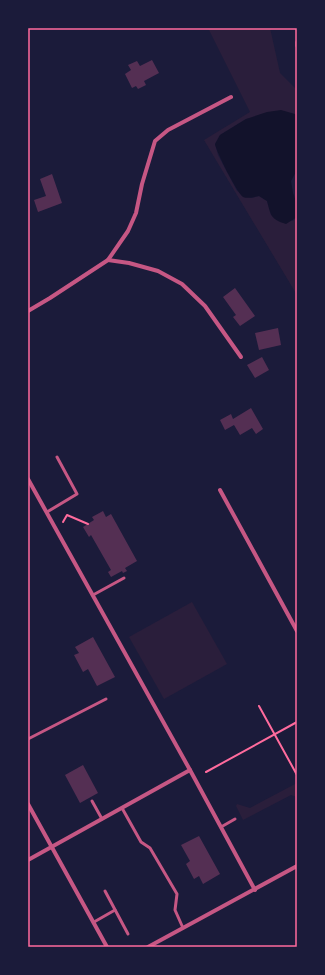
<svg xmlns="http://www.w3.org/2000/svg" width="325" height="975" font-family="Rubik,sans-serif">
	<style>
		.green { fill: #2a1e3b }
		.water { fill: #12122b }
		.building { fill: #542f53 }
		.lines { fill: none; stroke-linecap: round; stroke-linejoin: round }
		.path { stroke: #ff6b9d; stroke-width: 2 }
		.service { stroke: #c65784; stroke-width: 3 }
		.minor { stroke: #c65784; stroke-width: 4 }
		.neatline { fill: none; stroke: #ff6b9d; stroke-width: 1.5 }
	</style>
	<rect width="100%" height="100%" fill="#1b1b3a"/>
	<g class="green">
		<path d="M 208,28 L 270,28 L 280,73 L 297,90 L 297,116 L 295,114 L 246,119 L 220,135 L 215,144 L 218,155 L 237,191 L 251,198 L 259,196 L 267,201 L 271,215 L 293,221 L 297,217 L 297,295 L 204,140 L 250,112 Z"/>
		<path d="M 192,602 L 227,664 L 164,699 L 129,637 Z"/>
		<path d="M 297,783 L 297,797 L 291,795 L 243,820 L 236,806 L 237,804 L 250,808 Z"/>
	</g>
	<path class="water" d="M 281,110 L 295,114 L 297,116 L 297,170 L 291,181 L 293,193 L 297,204 L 297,217 L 286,224 C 270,219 271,215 267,201 L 259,196 C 254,197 248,199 243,197 C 237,193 216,151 215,144 L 220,135 L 246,119 L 267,112 Z"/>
	<g class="building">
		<path d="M 152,60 L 159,73 L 144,81 L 146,85 L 138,89 L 136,86 L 132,88 L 125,74 L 131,70 L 128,65 L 137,61 L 140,66 Z"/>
		<path d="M 52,174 L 62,203 L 38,212 L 34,200 L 46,196 L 40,179 Z"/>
		<path d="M 235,288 L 255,316 L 240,326 L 233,317 L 236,315 L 223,297 Z"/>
		<path d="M 278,328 L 281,345 L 259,350 L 255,333 Z"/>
		<path d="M 262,357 L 269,370 L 255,378 L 247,365 Z"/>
		<path d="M 251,408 L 263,429 L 256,434 L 252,428 L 240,435 L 234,425 L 225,430 L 220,420 L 231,414 L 233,419 Z"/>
		<path d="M 103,511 L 106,517 L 111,514 L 137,561 L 125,568 L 127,571 L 123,573 L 122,571 L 111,577 L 108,572 L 111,570 L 91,535 L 89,537 L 83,527 L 94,520 L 92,517 Z"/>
		<path d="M 93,637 L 115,677 L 97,686 L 88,669 L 83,672 L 74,655 L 79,653 L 75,647 Z"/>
		<path d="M 83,765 L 98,793 L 80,803 L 65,775 Z"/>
		<path d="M 199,836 L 220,874 L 203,884 L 199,876 L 194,879 L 186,864 L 190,861 L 181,845 Z"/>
	</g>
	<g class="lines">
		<g class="path">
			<path d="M 63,522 L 67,515 L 88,524"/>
			<path d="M 259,706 L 297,775"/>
			<path d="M 206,772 L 297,722"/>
		</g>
		<g class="service">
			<path d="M 297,42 L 297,46"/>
			<path d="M 47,512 L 77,494 L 57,457"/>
			<path d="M 93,595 L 124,578"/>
			<path d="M 28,739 L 106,699"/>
			<path d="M 92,801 L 102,819"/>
			<path d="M 122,808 L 141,842 L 150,848 L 177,894 L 175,910 L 183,928"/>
			<path d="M 221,827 L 235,819"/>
			<path d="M 105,891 L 128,934"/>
			<path d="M 94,922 L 115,910"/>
		</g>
		<g class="minor">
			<path d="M 108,260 L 129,263 L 158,271 L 182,284 L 205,306 L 241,357"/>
			<path d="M 28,311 L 50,298 L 108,260 L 128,231 L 136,213 L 142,184 L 155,141 L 168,130 L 231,97"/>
			<path d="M 28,479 L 190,770 L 255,890"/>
			<path d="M 220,490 L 297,631"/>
			<path d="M 28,804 L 107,947"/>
			<path d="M 28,860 L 190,770"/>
			<path d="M 148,947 L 297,866"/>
		</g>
	</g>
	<rect width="325" height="975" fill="none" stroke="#1b1b3a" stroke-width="58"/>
	<rect x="29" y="29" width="267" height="917" class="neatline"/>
</svg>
